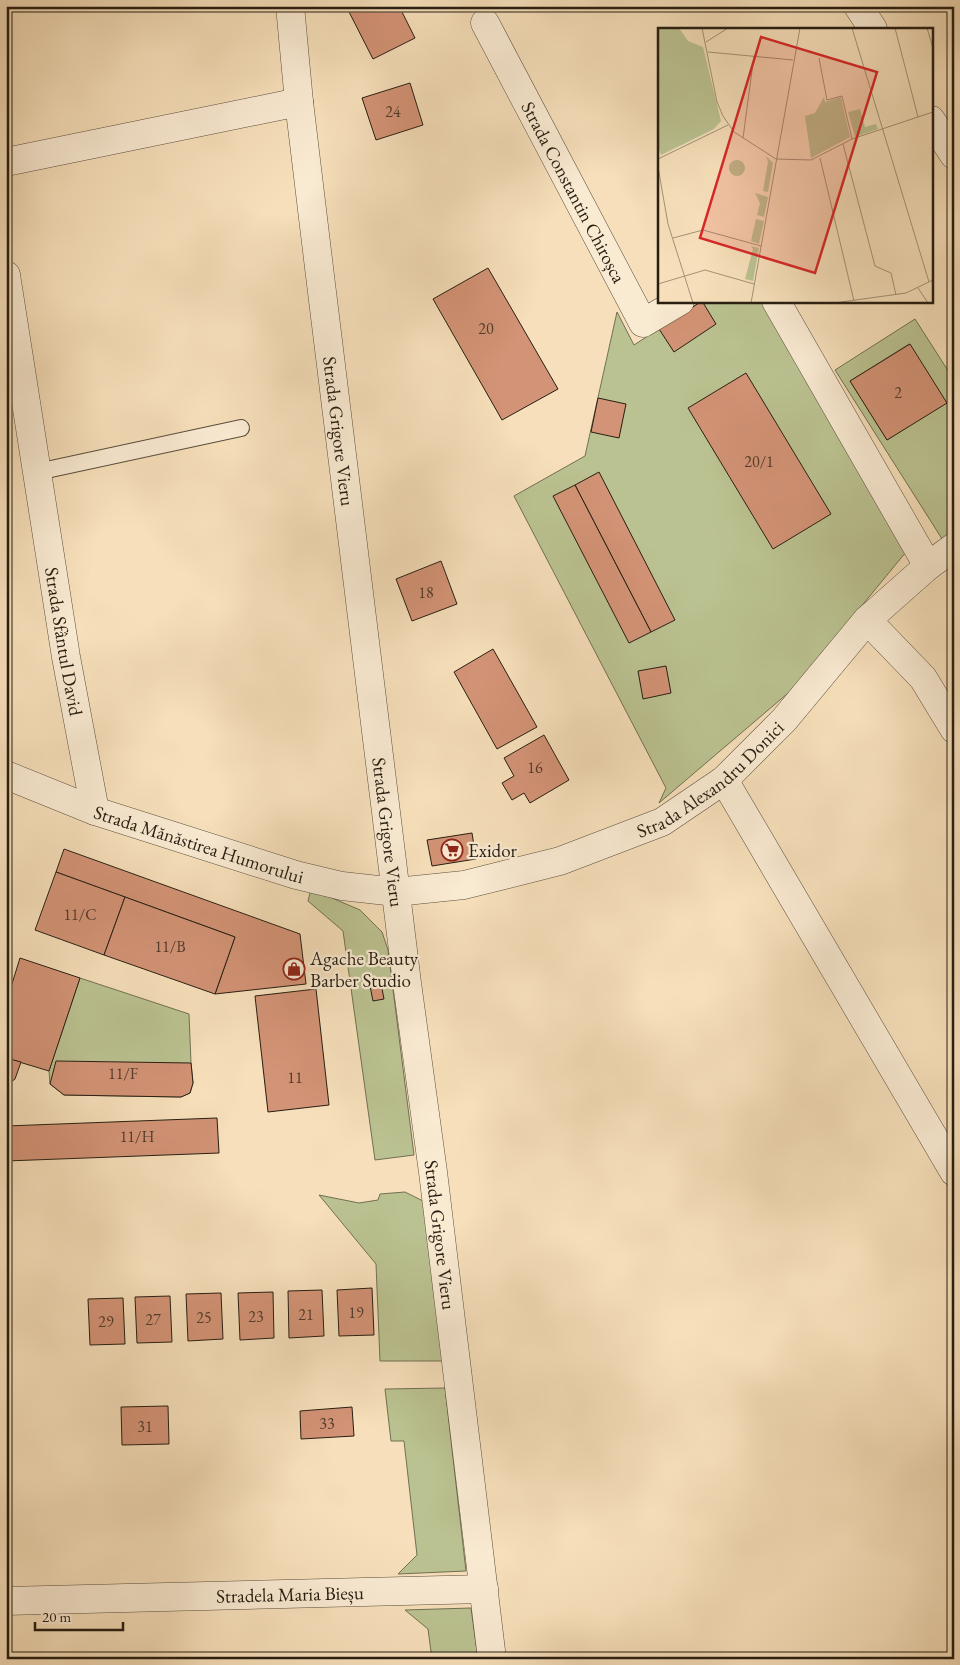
<svg xmlns="http://www.w3.org/2000/svg" width="960" height="1665" font-family="'EB Garamond',serif">
	<style>
		.green { fill: #bbc291; stroke: #717052; fill-rule: evenodd }
		.building { fill: #d39376; stroke: #271e12 }
		.lines { fill: none; stroke-linecap: round; stroke-linejoin: round }
		.lane-casing { stroke: #5b4e3c; stroke-width: 18 }
		.street-casing { stroke: #5b4e3c; stroke-width: 29 }
		.lane { stroke: #f9ead2; stroke-width: 16 }
		.street { stroke: #f9ead2; stroke-width: 28 }
		.labels { text-anchor: middle; stroke-width: 4.5; stroke-linejoin: round; paint-order: stroke }
		.number-label { font-size: 16px; fill: #523b2b }
		.street-label { font-size: 19px; fill: #271e12; stroke: #f9ead2 }
		.poi-label { font-size: 19px; fill: #271e12; stroke: #f9ead2; text-anchor: start }
		.inset-road { fill: none; stroke: #a39277; stroke-width: 1 }
		.view { fill: #d62828; fill-opacity: 0.15; stroke: #d62828; stroke-width: 2.5 }
		.inset-edge { fill: none; stroke: #271e12; stroke-width: 2.5 }
	</style>
	<rect width="100%" height="100%" fill="#f6dfba"/>
	<filter id="stains"><feTurbulence type="fractalNoise" baseFrequency=".004" numOctaves="4"/><feColorMatrix values="0 0 0 0 .2 0 0 0 0 .09 0 0 0 0 .02 0 0 0 .5 -.17"/></filter>
	<radialGradient id="worn" r=".72"><stop offset=".6" stop-color="#630" stop-opacity="0"/><stop offset="1" stop-color="#630" stop-opacity=".3"/></radialGradient>
	<g class="green">
		<path d="M 702,301 L 763,301 L 906,552 L 794,688 L 659,803 L 666,788 L 514,496 L 585,456 L 617,312 L 634,345 Z"/>
		<path d="M 915,319 L 954,380 L 954,534 L 944,542 L 835,370 ZM 909,344 L 946,403 L 887,440 L 850,381 Z"/>
		<path d="M 311,889 L 360,910 L 382,932 L 388,950 L 414,1155 L 375,1160 L 343,931 L 308,901 Z"/>
		<path d="M 80,978 L 189,1014 L 191,1063 L 193,1083 L 190,1093 L 181,1097 L 64,1095 L 50,1084 L 49,1071 Z"/>
		<path d="M 405,1192 L 423,1201 L 444,1361 L 380,1361 L 376,1264 L 319,1195 L 359,1203 L 378,1200 L 380,1194 Z"/>
		<path d="M 445,1388 L 466,1571 L 398,1574 L 417,1555 L 404,1441 L 391,1441 L 385,1389 Z"/>
		<path d="M 471,1608 L 478,1659 L 432,1659 L 428,1629 L 405,1610 Z"/>
	</g>
	<g class="building">
		<path d="M 346,6 L 399,6 L 415,38 L 373,59 Z"/>
		<path d="M 410,83 L 423,125 L 376,140 L 362,98 Z"/>
		<path d="M 488,268 L 558,389 L 502,420 L 433,299 Z"/>
		<path d="M 702,301 L 716,324 L 674,352 L 659,329 Z"/>
		<path d="M 910,344 L 947,403 L 887,440 L 850,381 Z"/>
		<path d="M 746,373 L 831,514 L 773,549 L 688,408 Z"/>
		<path d="M 598,398 L 626,404 L 619,438 L 591,432 Z"/>
		<path d="M 599,472 L 675,620 L 651,632 L 575,485 Z"/>
		<path d="M 575,485 L 651,632 L 629,643 L 553,496 Z"/>
		<path d="M 441,561 L 457,604 L 412,621 L 396,579 Z"/>
		<path d="M 493,649 L 537,727 L 497,749 L 454,672 Z"/>
		<path d="M 666,666 L 671,693 L 643,699 L 638,671 Z"/>
		<path d="M 544,735 L 569,780 L 530,803 L 524,793 L 512,800 L 502,783 L 514,776 L 504,758 Z"/>
		<path d="M 472,833 L 476,859 L 432,866 L 427,840 Z"/>
		<path d="M 64,849 L 300,934 L 306,984 L 215,994 L 235,937 L 56,872 Z"/>
		<path d="M 56,872 L 125,897 L 104,955 L 35,930 Z"/>
		<path d="M 125,897 L 235,937 L 215,994 L 104,955 Z"/>
		<path d="M 20,958 L 80,978 L 49,1071 L 6,1058 L 6,985 L 11,987 Z"/>
		<path d="M 380,979 L 384,999 L 373,1001 L 369,981 Z"/>
		<path d="M 316,989 L 329,1105 L 268,1112 L 255,996 Z"/>
		<path d="M 6,1058 L 21,1062 L 15,1079 L 6,1086 Z"/>
		<path d="M 56,1061 L 191,1063 L 193,1083 L 190,1093 L 181,1097 L 64,1095 L 50,1084 Z"/>
		<path d="M 217,1118 L 219,1153 L 6,1161 L 6,1126 Z"/>
		<path d="M 372,1288 L 374,1335 L 339,1336 L 337,1290 Z"/>
		<path d="M 322,1290 L 324,1336 L 289,1338 L 288,1291 Z"/>
		<path d="M 273,1292 L 274,1338 L 240,1340 L 238,1293 Z"/>
		<path d="M 221,1293 L 223,1339 L 188,1341 L 186,1294 Z"/>
		<path d="M 170,1296 L 172,1342 L 137,1343 L 135,1297 Z"/>
		<path d="M 123,1298 L 125,1344 L 90,1345 L 88,1299 Z"/>
		<path d="M 168,1406 L 169,1444 L 122,1445 L 121,1407 Z"/>
		<path d="M 352,1407 L 354,1436 L 301,1439 L 300,1411 Z"/>
	</g>
	<g class="lines">
		<g class="lane-casing">
			<path id="lane" d="M 37,472 L 241,428"/>
		</g>
		<g class="street-casing">
			<g id="street">
				<path id="s1" d="M 290,6 L 299,102 L 321,284 L 407,983 L 433,1172 L 492,1659"/>
				<path d="M 858,6 L 873,29"/>
				<path id="s2" d="M 485,23 L 643,323 L 680,301"/>
				<path d="M 931,120 L 954,155"/>
				<path d="M 6,162 L 299,102"/>
				<path id="s3" d="M 6,275 L 66,657 L 95,811"/>
				<path d="M 776,301 L 928,566"/>
				<path d="M 867,620 L 923,678 L 954,729"/>
				<path id="s4" d="M 6,775 L 95,811 L 296,875 L 342,886 L 396,892 L 464,885 L 560,861 L 662,822 L 724,780 L 784,720 L 867,620 L 928,566 L 954,547"/>
				<path d="M 724,780 L 954,1172"/>
				<path id="s5" d="M 6,1601 L 484,1589"/>
			</g>
		</g>
		<use href="#lane" class="lane"/>
		<use href="#street" class="street"/>
	</g>
	<defs>
		<g id="supermarket-ring" transform="scale(1.125)"><circle r="9.5" fill="#f9ead2" stroke="#8f2418" stroke-width="1.5"/><path d="M-6-5.5h2.5l.6 2H6L4.5 2H-2.5L-4.4-4H-6ZM-1.5 3.2a1.3 1.3 0 1 0 .1 0ZM3 3.2a1.3 1.3 0 1 0 .1 0Z" fill="#8f2418"/></g>
		<g id="shop-ring" transform="scale(1.125)"><circle r="9.5" fill="#f9ead2" stroke="#8f2418" stroke-width="1.5"/><path d="M-5-2.5h2.3a2.7 3.5 0 0 1 5.4 0H5L5.5 6h-11ZM-1.5-2.5h3a1.5 2.3 0 0 0-3 0Z" fill="#8f2418"/></g>
	</defs>
	<g fill-rule="evenodd">
		<use href="#supermarket-ring" x="452" y="850"/>
		<use href="#shop-ring" x="294" y="969"/>
	</g>
	<g class="labels">
		<g class="number-label">
			<text x="393" y="117">24</text>
			<text x="486" y="334">20</text>
			<text x="898" y="398">2</text>
			<text x="759" y="467">20/1</text>
			<text x="426" y="598">18</text>
			<text x="535" y="773">16</text>
			<text x="80" y="920">11/C</text>
			<text x="170" y="952">11/B</text>
			<text x="123" y="1079">11/F</text>
			<text x="295" y="1083">11</text>
			<text x="137" y="1142">11/H</text>
			<text x="356" y="1318">19</text>
			<text x="306" y="1320">21</text>
			<text x="256" y="1322">23</text>
			<text x="204" y="1323">25</text>
			<text x="153" y="1325">27</text>
			<text x="106" y="1327">29</text>
			<text x="327" y="1429">33</text>
			<text x="145" y="1432">31</text>
		</g>
		<g class="street-label">
			<text dy="7" stroke="none"><textPath href="#s2" startOffset="191">Strada Constantin Chiroșca</textPath></text>
			<text dy="7" stroke="none"><textPath href="#s1" startOffset="428">Strada Grigore Vieru</textPath></text>
			<text dy="7" stroke="none"><textPath href="#s3" startOffset="371">Strada Sfântul David</textPath></text>
			<text dy="7" stroke="none"><textPath href="#s4" startOffset="749">Strada Alexandru Donici</textPath></text>
			<text dy="7" stroke="none"><textPath href="#s1" startOffset="832">Strada Grigore Vieru</textPath></text>
			<text dy="7" stroke="none"><textPath href="#s4" startOffset="205">Strada Mănăstirea Humorului</textPath></text>
			<text dy="7" stroke="none"><textPath href="#s1" startOffset="1238">Strada Grigore Vieru</textPath></text>
			<text dy="7" stroke="none"><textPath href="#s5" startOffset="284">Stradela Maria Bieșu</textPath></text>
		</g>
		<g class="poi-label">
			<text x="468" y="857">Exidor</text>
			<text x="310" y="965">Agache Beauty<tspan x="310" dy="22">Barber Studio</tspan></text>
		</g>
	</g>
	<g transform="translate(658 28)">
		<rect width="275" height="275" fill="#f6dfba"/>
		<path d="M 0,0 L 21,0 L 30,13 L 45,19 L 63,93 L 56,101 L 3,127 L 0,119 ZM 166,69 L 167,74 L 183,69 L 192,109 L 153,130 L 147,88 L 157,85 ZM 202,81 L 207,99 L 218,96 L 220,101 L 197,109 L 190,84 ZM 108,128 L 115,135 L 110,164 L 105,163 L 110,134 ZM71 140a8 8 0 1 1 16 0a8 8 0 1 1-16 0ZM 97,165 L 110,169 L 106,189 L 99,187 L 102,175 ZM 98,191 L 106,193 L 101,216 L 93,213 ZM 93,218 L 101,220 L 95,253 L 87,251 L 95,221 Z" fill="#bbc291"/>
		<path class="inset-road" d="M 44,0 L 59,74 L 65,88 L 76,104 L 118,131 L 153,132 L 194,111 L 275,84M 194,0 L 271,254M 237,0 L 260,89M 269,0 L 275,20M 48,14 L 70,0M 50,24 L 135,32M 161,30 L 169,72 L 184,68 L 194,111M 85,110 L 96,28M 185,116 L 217,238 L 233,245 L 238,267M 162,130 L 196,273M 0,131 L 70,97M 0,139 L 10,196 L 35,275M 15,210 L 45,202 L 103,218M 0,256 L 47,242 L 96,256M 260,260 L 270,275M 93,275 L 142,0M 176,275 L 248,265 L 275,252"/>
		<path class="view" d="M 103,9 L 219,44 L 157,245 L 42,210 Z"/>
		<rect width="275" height="275" class="inset-edge"/>
	</g>
	<rect width="960" height="1665" fill="none" stroke="#f6dfba" stroke-width="25"/>
	<rect x="8" y="8" width="945" height="1650" fill="none" stroke="#271e12" stroke-width="2.5"/>
	<rect x="12" y="12" width="935" height="1640" fill="none" stroke="#271e12"/>
	<path d="M35 1622v8h88v-8" fill="none" stroke="#271e12" stroke-width="2.5"/>
	<text x="42" y="1622" font-size="15" fill="#271e12" stroke="#f9ead2" stroke-width="4" paint-order="stroke">20 m</text>
	<rect width="100%" height="100%" filter="url(#stains)"/>
	<rect width="100%" height="100%" fill="url(#worn)"/>
</svg>
